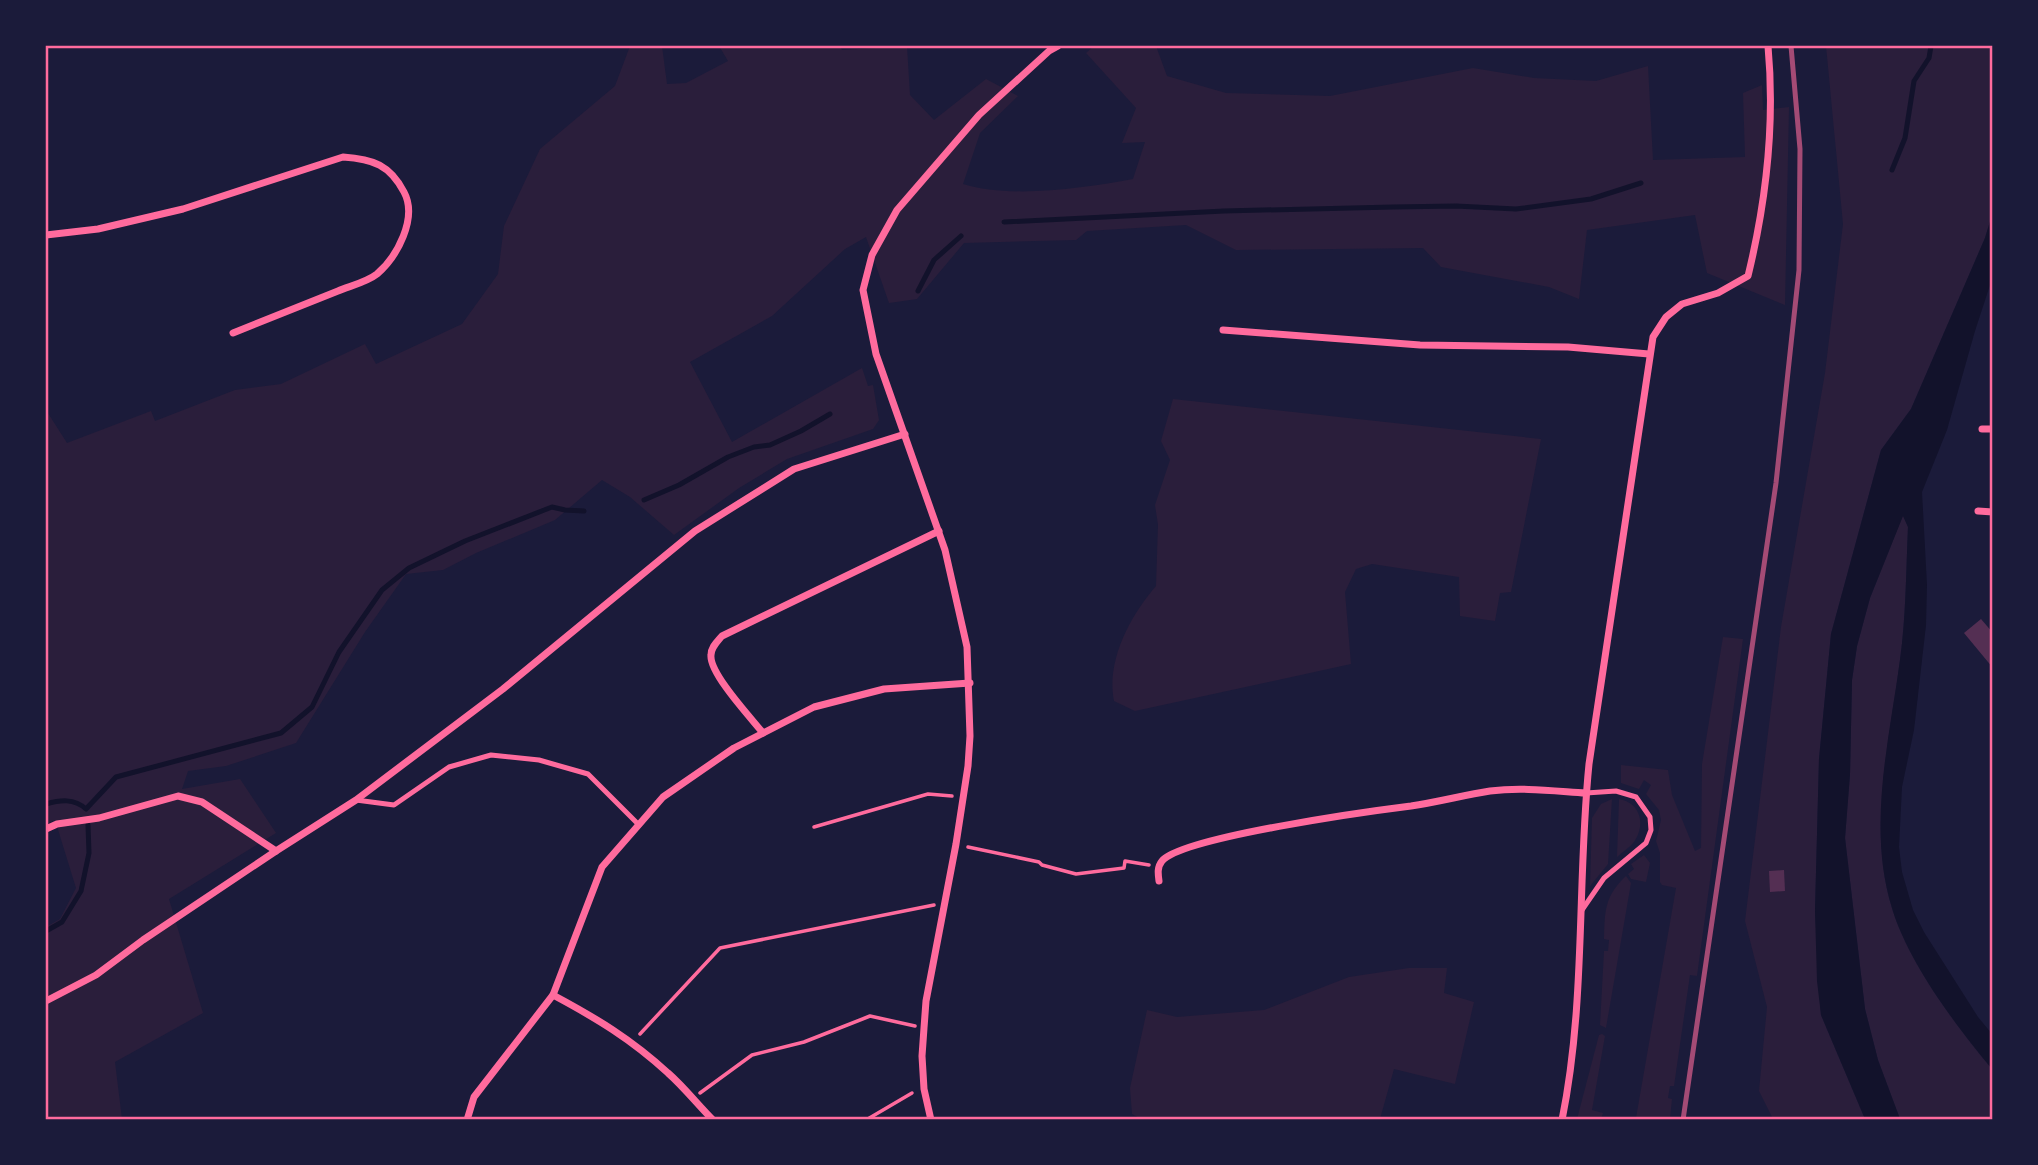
<svg xmlns="http://www.w3.org/2000/svg" width="2038" height="1165" font-family="'Work Sans',sans-serif">
	<style>
		.green { fill: #2a1e3b }
		.water { fill: #12122b }
		.lines { fill: none; stroke-linecap: round; stroke-linejoin: round }
		.stream { stroke: #12122b; stroke-width: 5 }
		.building { fill: #542f53 }
		.path { stroke: #ff6b9d; stroke-width: 3.5 }
		.service { stroke: #ff6b9d; stroke-width: 5 }
		.minor { stroke: #ff6b9d; stroke-width: 7 }
		.rail { stroke: #a44b75; stroke-width: 5 }
		.neatline { fill: none; stroke: #ff6b9d; stroke-width: 2.5 }
	</style>
	<rect width="100%" height="100%" fill="#1b1b3a"/>
	<g class="green">
		<path d="M 630,46 L 662,46 L 667,84 L 686,83 L 728,61 L 719,46 L 840,46 L 842,50 L 907,46 L 910,95 L 934,120 L 986,79 L 1018,96 L 980,133 L 963,184 C 1011,199 1084,188 1133,179 L 1145,142 L 1122,143 L 1136,108 L 1086,53 L 1094,46 L 1156,46 L 1167,76 L 1226,93 L 1330,96 L 1473,68 L 1534,78 L 1596,81 L 1648,66 L 1653,160 L 1745,157 L 1743,93 L 1762,85 L 1763,110 L 1789,107 L 1785,305 L 1707,273 L 1695,215 L 1587,230 L 1579,299 L 1549,287 L 1441,267 L 1423,248 L 1236,250 L 1186,225 L 1087,231 L 1076,240 L 964,243 L 917,299 L 889,303 L 866,237 L 845,249 L 772,316 L 690,362 L 732,442 L 862,368 L 868,386 L 873,385 L 879,420 L 873,429 L 787,459 L 739,488 L 674,535 L 630,497 L 602,480 L 555,520 L 476,553 L 443,570 L 406,574 L 365,632 L 296,743 L 226,766 L 188,771 L 182,789 L 240,779 L 276,833 L 169,899 L 203,1013 L 115,1062 L 122,1119 L 46,1119 L 46,927 L 60,919 L 76,888 L 55,820 L 46,824 L 46,410 L 67,443 L 151,411 L 155,421 L 235,390 L 281,384 L 365,344 L 376,364 L 462,324 L 498,274 L 504,226 L 540,149 L 615,86 Z"/>
		<path d="M 1826,46 L 1992,46 L 1992,215 L 1985,238 L 1911,409 L 1881,450 L 1831,634 L 1819,759 L 1815,911 L 1821,1015 L 1865,1119 L 1773,1119 L 1759,1091 L 1767,1007 L 1745,921 L 1781,627 L 1825,373 L 1843,224 Z"/>
		<path d="M 1173,399 L 1541,439 L 1511,592 L 1500,593 L 1495,621 L 1460,616 L 1459,577 L 1372,564 L 1356,569 L 1345,592 L 1351,664 L 1135,711 L 1114,701 C 1106,661 1130,616 1156,586 L 1158,525 L 1155,505 L 1170,460 L 1161,441 Z"/>
		<path d="M 1903,515 L 1908,527 C 1906,572 1906,616 1900,660 C 1890,741 1867,827 1892,908 C 1908,962 1956,1026 1992,1069 L 1992,1116 L 1973,1120 L 1900,1119 L 1878,1060 L 1865,1009 L 1845,838 L 1850,774 L 1852,680 L 1857,646 L 1870,598 Z"/>
		<path d="M 1723,637 L 1743,639 L 1697,976 L 1690,975 L 1674,1086 L 1670,1086 L 1668,1098 L 1672,1099 L 1670,1119 L 1640,1119 L 1636,1118 L 1676,888 L 1662,885 L 1660,882 L 1660,853 L 1656,841 L 1661,820 L 1659,810 L 1646,794 L 1651,785 L 1644,780 L 1639,789 L 1621,783 L 1621,765 L 1668,770 L 1672,795 L 1695,851 L 1701,848 L 1702,764 Z"/>
		<path d="M 1612,799 L 1608,864 L 1590,886 L 1592,818 L 1601,804 Z"/>
		<path d="M 1619,799 C 1641,803 1646,825 1634,842 C 1629,848 1622,852 1617,857 Z"/>
		<path d="M 1644,855 L 1650,863 L 1646,882 L 1631,879 L 1628,874 L 1634,869 L 1631,864 Z"/>
		<path d="M 1626,876 L 1631,883 L 1606,1028 L 1600,1025 L 1604,951 L 1608,951 L 1609,940 L 1604,939 C 1605,911 1604,897 1626,876 Z"/>
		<path d="M 1409,968 L 1447,968 L 1444,993 L 1474,1002 L 1455,1084 L 1394,1069 L 1380,1119 L 1143,1120 L 1132,1114 L 1130,1088 L 1147,1010 L 1177,1017 L 1264,1010 L 1349,977 Z"/>
		<path d="M 1602,1034 L 1605,1036 L 1592,1110 L 1603,1113 L 1601,1119 L 1577,1119 L 1599,1035 Z"/>
	</g>
	<path class="water" d="M 1992,215 L 1992,279 L 1975,331 L 1947,430 L 1922,492 L 1927,585 L 1926,625 L 1914,730 L 1902,787 L 1899,847 L 1902,872 L 1913,910 L 1924,932 L 1978,1017 L 1992,1034 L 1992,1069 C 1956,1026 1908,962 1892,908 C 1867,827 1889,741 1900,660 C 1906,616 1906,572 1908,527 L 1903,516 L 1870,598 L 1857,646 L 1852,680 L 1850,774 L 1845,838 L 1865,1009 L 1878,1060 L 1900,1119 L 1865,1119 L 1821,1015 L 1817,981 L 1815,911 L 1819,759 L 1831,634 L 1881,450 L 1911,409 L 1985,238 Z"/>
	<g class="lines">
		<g class="stream">
			<path d="M 1892,170 L 1905,138 L 1914,81 L 1929,58 L 1931,46"/>
			<path d="M 1004,222 L 1224,211 L 1393,207 L 1456,206 L 1516,209 L 1591,199 L 1641,183"/>
			<path d="M 918,291 L 934,260 L 961,236"/>
			<path d="M 644,500 L 679,485 L 728,457 L 754,447 L 770,445 L 801,431 L 830,414"/>
			<path d="M 46,804 C 60,800 74,798 86,809 L 116,777 L 281,733 L 312,707 L 339,652 L 382,590 L 409,568 L 465,541 L 552,507 L 565,510 L 584,511"/>
			<path d="M 46,931 L 62,922 L 81,891 L 89,853 L 88,825"/>
		</g>
	</g>
	<g class="building">
		<path d="M 1981,619 L 1993,633 L 1993,668 L 1964,633 Z"/>
		<path d="M 1784,870 L 1785,891 L 1770,892 L 1769,871 Z"/>
	</g>
	<g class="lines">
		<g class="path">
			<path d="M 814,827 L 928,794 L 952,796"/>
			<path d="M 968,847 L 1039,862 L 1042,865 L 1076,874 L 1124,868 L 1125,861 L 1149,865"/>
			<path d="M 640,1034 L 720,948 L 934,905"/>
			<path d="M 700,1093 L 752,1055 L 804,1042 L 870,1016 L 915,1026"/>
			<path d="M 866,1120 L 912,1093"/>
		</g>
		<g class="service">
			<path d="M 356,800 L 394,805 L 449,767 L 491,755 L 539,760 L 588,774 L 639,825"/>
			<path d="M 1582,910 L 1604,878 L 1646,843 L 1651,830 L 1650,817 L 1636,797 L 1616,791 L 1586,793"/>
		</g>
		<g class="minor">
			<path d="M 46,235 L 98,229 L 183,209 L 343,157 C 373,159 390,165 404,192 C 418,218 397,257 377,274 C 367,282 350,286 338,291 C 303,305 268,319 233,333"/>
			<path d="M 1223,330 L 1420,345 L 1568,347 L 1649,354"/>
			<path d="M 1982,429 L 1993,429"/>
			<path d="M 1978,511 L 1993,512"/>
			<path d="M 763,733 C 751,718 709,673 711,655 C 711,647 717,642 722,636 L 939,531"/>
			<path d="M 46,829 L 57,824 L 99,818 L 178,796 L 202,802 L 276,851"/>
			<path d="M 1159,881 C 1158,874 1157,867 1162,861 C 1182,837 1371,811 1411,806 C 1438,802 1464,795 1490,791 C 1522,787 1554,791 1586,793"/>
			<path d="M 553,995 C 596,1018 631,1039 668,1073 C 684,1087 698,1105 713,1120"/>
			<path d="M 46,1001 L 96,975 L 143,940 L 276,851 L 356,800 L 503,689 L 695,531 L 794,469 L 905,434"/>
			<path d="M 467,1120 L 474,1097 L 553,995 L 602,867 L 663,797 L 734,748 L 814,707 L 884,689 L 970,683"/>
			<path d="M 931,1120 L 924,1089 L 922,1056 L 924,1028 L 926,1001 L 956,844 L 968,766 L 970,736 L 967,647 L 945,550 L 876,354 L 863,290 L 872,255 L 897,210 L 979,115 L 1049,51 L 1058,46"/>
			<path d="M 1562,1120 C 1586,1002 1577,882 1589,764 L 1653,337 L 1666,317 L 1682,304 L 1718,293 L 1748,276 C 1766,202 1775,122 1768,46"/>
		</g>
		<path class="rail" d="M 1683,1120 L 1776,483 L 1799,270 L 1800,149 L 1791,46"/>
	</g>
	<rect width="2038" height="1165" fill="none" stroke="#1b1b3a" stroke-width="94"/>
	<rect x="47" y="47" width="1944" height="1071" class="neatline"/>
</svg>
